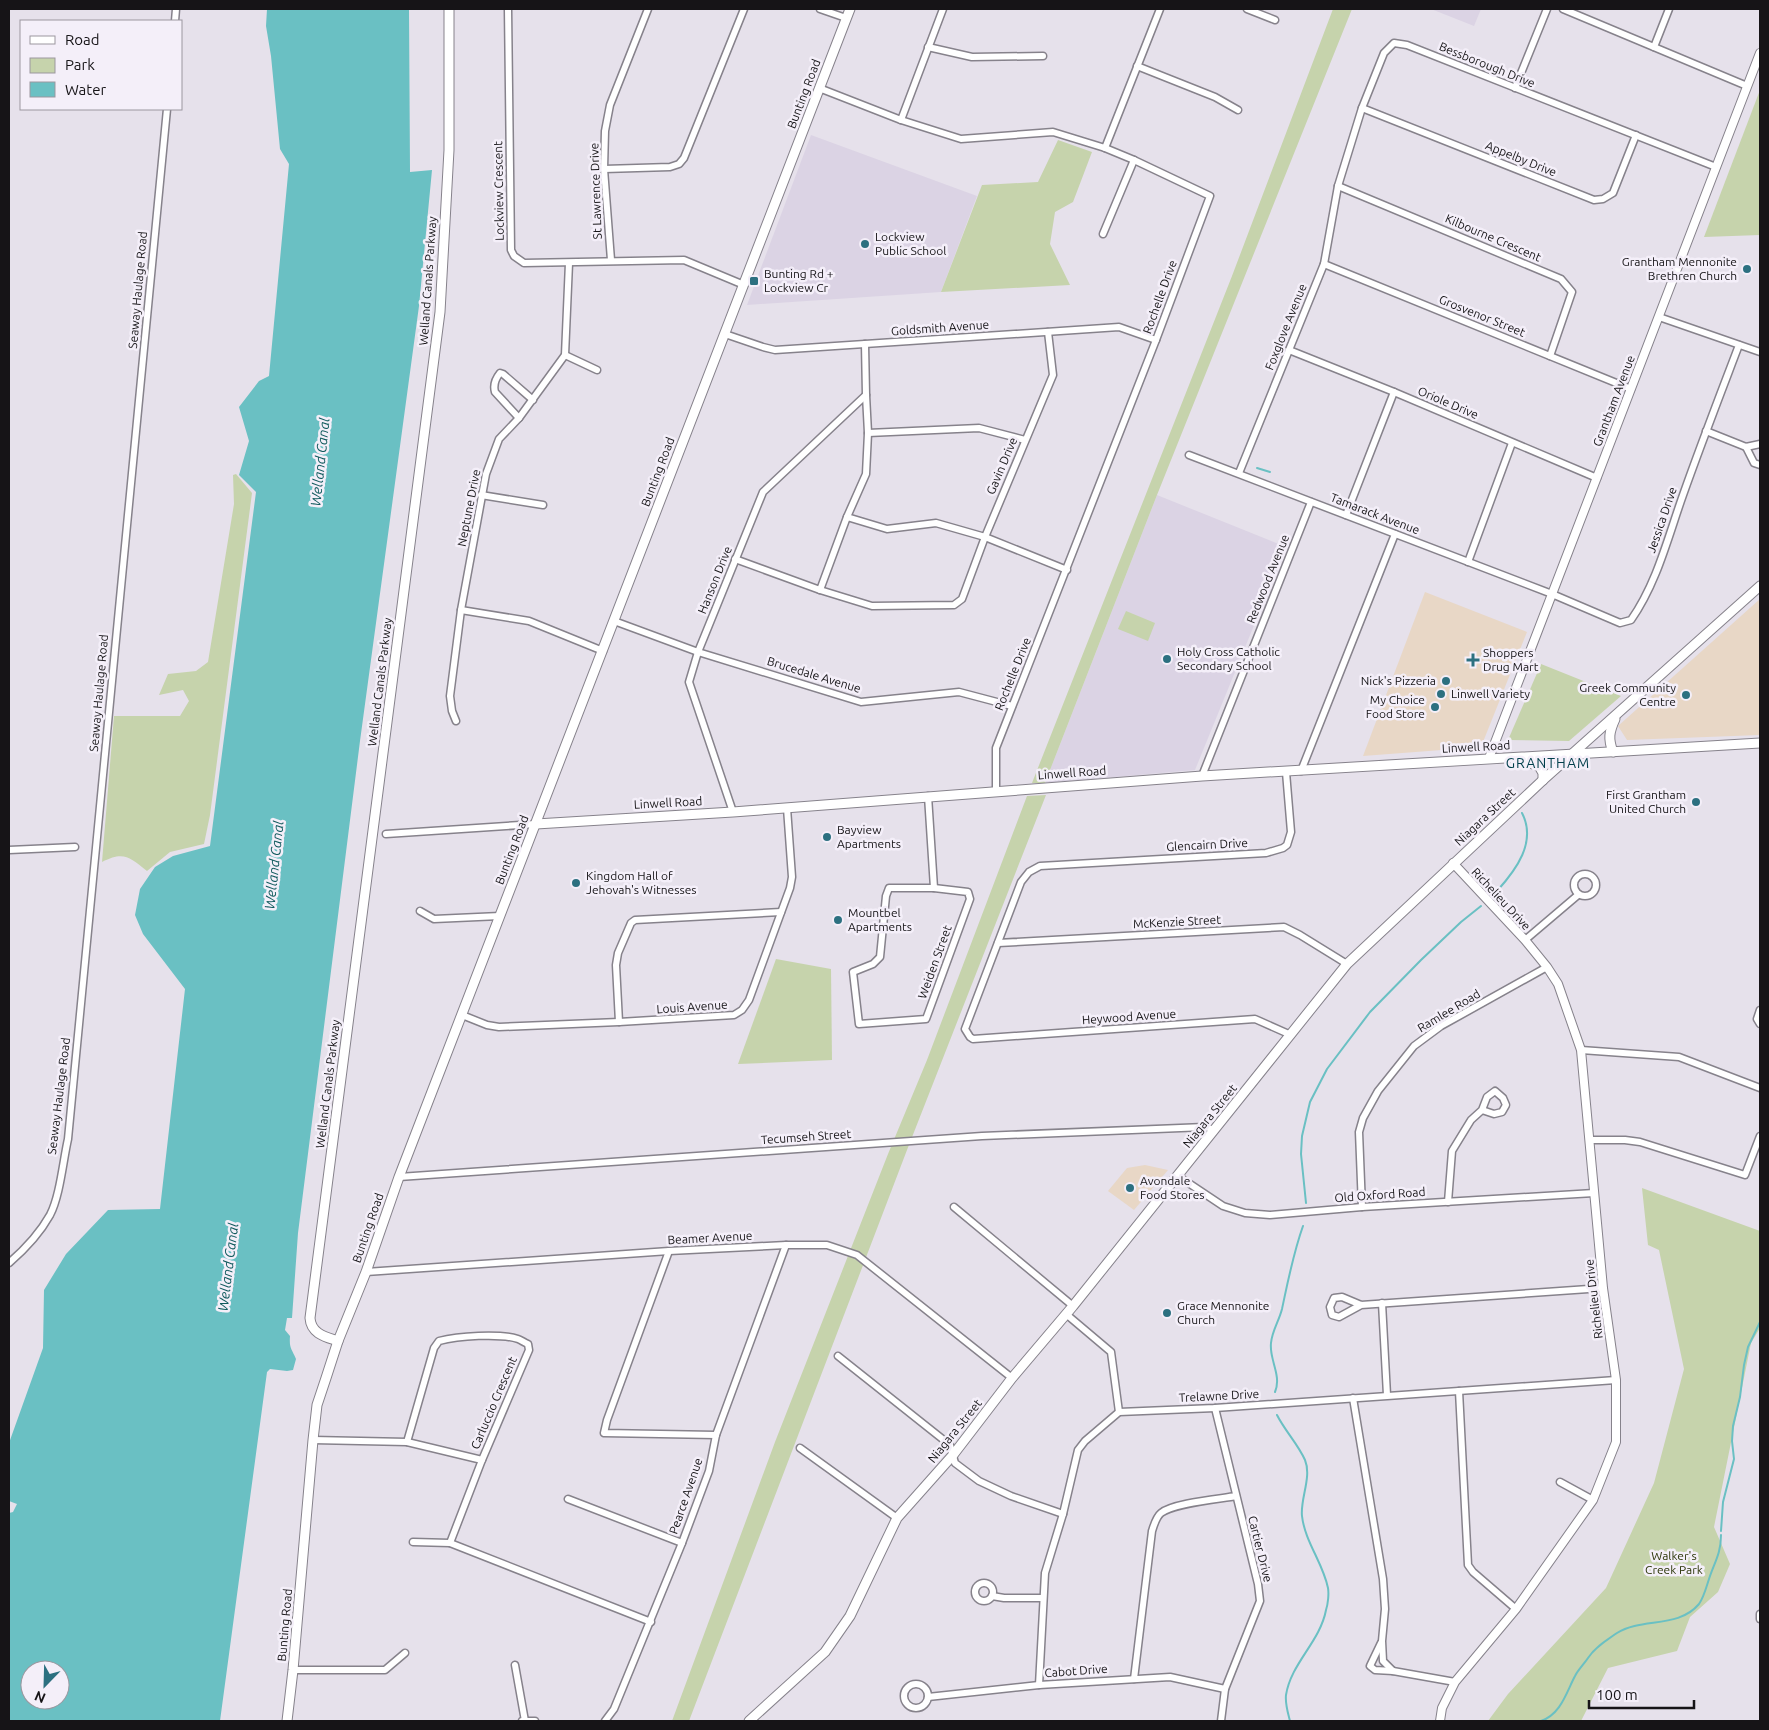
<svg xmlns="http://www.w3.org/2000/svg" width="1769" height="1730" font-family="Ubuntu,sans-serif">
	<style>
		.commercial { fill: #e8d7c6 }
		.built { fill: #dbd3e4 }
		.green { fill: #c6d3ac }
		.water { fill: #6ac0c3; fill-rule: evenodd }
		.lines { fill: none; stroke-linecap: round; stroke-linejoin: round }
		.stream { stroke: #6ac0c3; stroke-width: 2 }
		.minor-casing { stroke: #86828b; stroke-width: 9 }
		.tertiary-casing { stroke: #86828b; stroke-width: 10 }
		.secondary-casing { stroke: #86828b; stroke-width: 11 }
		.minor { stroke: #fff; stroke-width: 6 }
		.tertiary { stroke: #fff; stroke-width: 8 }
		.secondary { stroke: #fff; stroke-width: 9 }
		.poi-dot { fill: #2c7080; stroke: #f4eff9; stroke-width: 2 }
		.labels { text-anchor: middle; stroke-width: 5; stroke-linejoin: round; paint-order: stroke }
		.street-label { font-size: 12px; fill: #161417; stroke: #f4eff9 }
		.poi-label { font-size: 12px; fill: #161417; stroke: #f4eff9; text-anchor: start }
		.park-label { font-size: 12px; fill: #2b3507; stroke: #f4eff9 }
		.water-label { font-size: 14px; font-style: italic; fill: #115b5e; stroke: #f4eff9 }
		.neighbourhood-label { font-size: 14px; letter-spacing: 1px; fill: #003e4b; stroke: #f4eff9 }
	</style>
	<rect width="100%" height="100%" fill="#e6e1eb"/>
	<g class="commercial">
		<path d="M 1425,592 L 1527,632 L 1481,747 L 1363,756 Z"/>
		<path d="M 1760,599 L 1760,735 L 1627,740 L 1618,726 Z"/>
		<path d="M 1145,1165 L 1168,1170 L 1134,1210 L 1108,1191 L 1127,1168 Z"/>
	</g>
	<g class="built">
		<path d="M 1431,9 L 1481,9 L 1474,26 Z"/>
		<path d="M 811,135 L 977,196 L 941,292 L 747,305 Z"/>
		<path d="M 1157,495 L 1286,547 L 1195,770 L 1045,783 Z"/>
	</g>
	<g class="green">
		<path d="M 1333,9 L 1352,9 L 1157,495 L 1045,783 L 1032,783 L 1232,276 Z"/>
		<path d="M 1760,90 L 1760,235 L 1704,237 Z"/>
		<path d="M 1058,140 L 1092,152 L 1073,202 L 1055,212 L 1050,244 L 1070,285 L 941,292 L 982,185 L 1038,182 Z"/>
		<path d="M 236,474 L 252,493 L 210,815 L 204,844 L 170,852 L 147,871 C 129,857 124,851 102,862 L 114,716 L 180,716 L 189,701 L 183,690 L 159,695 L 168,674 L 196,671 L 208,662 L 234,504 L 233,475 Z"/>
		<path d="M 1126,611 L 1155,623 L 1148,641 L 1118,629 Z"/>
		<path d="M 1541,664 L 1621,696 L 1569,741 L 1508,740 Z"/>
		<path d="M 1046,795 L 907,1150 L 689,1721 L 672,1721 L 775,1442 L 888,1154 L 927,1060 L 1027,796 Z"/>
		<path d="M 776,959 L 831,969 L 832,1060 L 738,1064 Z"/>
		<path d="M 1642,1188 L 1760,1231 L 1760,1328 L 1751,1343 L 1714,1527 L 1730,1564 L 1718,1592 L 1690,1617 L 1677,1651 L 1608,1668 L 1581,1721 L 1488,1721 L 1508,1694 L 1606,1588 L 1654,1483 L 1684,1369 L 1659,1250 L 1648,1245 Z"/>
	</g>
	<path class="water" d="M 267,9 L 409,9 L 410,172 L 432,170 L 419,306 L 360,741 L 298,1233 L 292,1318 L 287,1318 L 285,1330 L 290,1336 C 289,1349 292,1349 296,1359 L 293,1370 L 287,1371 L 270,1369 L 267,1372 L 220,1721 L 9,1721 L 9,1513 L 13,1512 L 17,1504 L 9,1501 L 9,1443 L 43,1348 L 44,1290 L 66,1254 L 108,1210 L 160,1209 L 185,989 L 143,934 L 135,915 L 140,889 L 155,867 L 173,856 L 210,846 L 256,492 L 239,475 L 249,441 L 239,407 L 259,381 L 269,376 L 289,164 L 280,149 L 271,56 L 266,26 ZM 30,1670 L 60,1670 L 60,1700 L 30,1700 Z"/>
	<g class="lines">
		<g class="stream">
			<path d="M 1257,468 L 1270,472"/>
			<path d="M 1497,891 C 1516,870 1537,842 1522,813"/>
			<path d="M 1306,1203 L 1301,1154 L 1302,1136 L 1310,1102 L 1327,1069 L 1370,1012 L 1421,960 L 1461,922 L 1481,906"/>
			<path d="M 1275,1392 C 1282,1375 1269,1360 1271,1343 C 1272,1331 1279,1321 1282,1309 C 1288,1281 1293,1254 1303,1226"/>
			<path d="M 1277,1415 C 1285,1431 1298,1444 1305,1460 C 1312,1477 1300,1499 1302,1516 C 1305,1542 1323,1563 1328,1588 C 1329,1594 1328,1604 1326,1610 C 1320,1642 1291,1663 1286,1695 C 1285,1704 1288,1713 1290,1721"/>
			<path d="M 1721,1531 L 1723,1502 L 1734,1459 L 1732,1441 L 1733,1426 L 1740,1397 L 1744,1365 L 1748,1347 L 1760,1322"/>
			<path d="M 1541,1721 C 1561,1714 1566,1693 1575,1676 C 1578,1670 1584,1664 1588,1658 C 1595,1647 1607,1640 1617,1633 C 1642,1617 1678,1629 1699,1604 C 1704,1597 1706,1588 1709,1579 C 1714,1563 1721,1554 1721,1535"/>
		</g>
		<g class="minor-casing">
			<g id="minor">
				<path d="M 508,9 L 511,250 L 514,256 L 524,263 L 684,260 L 744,285"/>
				<path d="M 820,9 L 846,18"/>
				<path d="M 1247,9 L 1275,20"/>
				<path d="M 1563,9 L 1747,86"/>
				<path d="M 175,21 L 176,9"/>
				<path d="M 928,47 L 972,57 L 1043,56"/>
				<path d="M 1654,47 L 1669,9"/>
				<path d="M 1137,66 L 1215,97 L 1238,110"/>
				<path d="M 819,88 L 901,120 L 961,139 L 1053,132 L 1105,148 L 1134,160 L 1210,196 L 1156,340 L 996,748 L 996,791"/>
				<path d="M 1515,88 L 1547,9"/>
				<path d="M 1362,108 L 1594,200 L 1603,199 L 1613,193 L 1636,135"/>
				<path d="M 901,120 L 943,9"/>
				<path d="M 1105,148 L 1160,9"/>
				<path d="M 604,169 L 670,167 L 679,164 L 684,158 L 744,9"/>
				<path d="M 1338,186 L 1561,279 L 1572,292 L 1550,356"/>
				<path d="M 1103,234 L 1134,160"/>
				<path d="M 611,260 L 604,169 L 605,131 L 610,105 L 648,9"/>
				<path d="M 1324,264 L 1631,389"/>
				<path d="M 1659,317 L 1760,352"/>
				<path d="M 725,334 L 763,347 L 775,350 L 1119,327 L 1156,340"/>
				<path d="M 1289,350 L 1394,392 L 1597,478"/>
				<path d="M 565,355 L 597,370"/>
				<path d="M 519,418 L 495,392 C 493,385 496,378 500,373 L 503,374 L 533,400"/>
				<path d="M 1706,431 L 1746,447 L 1760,444"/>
				<path d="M 868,433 L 979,428 L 1025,440"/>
				<path d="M 1746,447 L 1754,463 L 1760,465"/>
				<path d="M 1189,455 L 1552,594 L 1620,623 L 1631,620 C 1657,583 1668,537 1683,495 C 1701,444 1720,395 1739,345"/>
				<path d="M 1239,473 L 1324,264 L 1338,186 L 1362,108 L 1384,53 L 1394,43 L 1407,45 L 1716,167"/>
				<path d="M 481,495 L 543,505"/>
				<path d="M 1346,515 L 1394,392"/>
				<path d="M 847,517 L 887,529 L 936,523 L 985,537 L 1067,570"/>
				<path d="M 735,559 L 820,590 L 872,606 L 954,605 L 962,599 L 985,537 L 1053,375 L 1048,332"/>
				<path d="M 1468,562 L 1512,443"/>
				<path d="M 820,590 L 847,517 L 866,474 L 868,433 L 866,395 L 865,344"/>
				<path d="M 461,610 L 529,621 L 603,651"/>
				<path d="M 614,621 L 698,652 L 861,702 L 959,692 L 1012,706"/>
				<path d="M 456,721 L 452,711 L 450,696 L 461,610 L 486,474 L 499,439 L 519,418 L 565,355 L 569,263"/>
				<path d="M 1301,771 L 1395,534"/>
				<path d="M 1286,772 L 1291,832 L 1287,845 L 1283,848 L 1266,853 L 1040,866 L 1029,872 L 1021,882 L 965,1029 L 970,1037 L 973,1039 L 1255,1019 L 1291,1035"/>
				<path d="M 1202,776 L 1311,502"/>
				<path d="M 928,796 L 934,888"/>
				<path d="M 733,812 L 689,682 L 698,652 L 763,492 L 866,395"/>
				<path d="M 386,834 L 536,824"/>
				<path d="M 9,850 L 75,847"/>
				<circle cx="1585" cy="885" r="11"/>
				<path d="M 889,888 L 934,888 L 968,892 L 970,899 L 926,1019 L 859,1024 L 853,972 L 873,964 L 880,957 L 886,896 Z"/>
				<path d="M 420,911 L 434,919 L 500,916"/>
				<path d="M 1525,940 L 1578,895"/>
				<path d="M 998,943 L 1284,927 L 1300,935 L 1347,964"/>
				<path d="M 1760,1010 L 1757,1019 L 1760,1024"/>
				<path d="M 462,1015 L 487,1025 L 499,1027 L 619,1022 L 734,1015 L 742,1010 L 749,1000 L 790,888 L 792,877 L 787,808"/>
				<path d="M 619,1022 L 616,965 L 618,953 L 631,923 L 635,920 L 781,912"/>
				<path d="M 1581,1050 L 1679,1057 L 1760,1088"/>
				<path d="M 1590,1140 L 1625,1140 L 1640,1142 L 1745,1175 L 1760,1136"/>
				<path d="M 1178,1176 L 1223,1206 L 1245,1213 L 1270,1215 L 1362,1207 L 1594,1193"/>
				<path d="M 399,1177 L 982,1136 L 1205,1127 L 1215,1130"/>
				<path d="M 1448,1202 L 1452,1151 L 1471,1120 L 1482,1110 L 1494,1114 L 1502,1112 L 1506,1105 L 1503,1098 L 1495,1091 L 1487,1097 L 1482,1110"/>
				<path d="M 954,1207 L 1073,1306"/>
				<path d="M 1362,1207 L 1359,1132 L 1363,1118 L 1378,1091 L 1414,1046 L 1441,1026 L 1547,967"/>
				<path d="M 669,1251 L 607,1420 L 604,1433 L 716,1435"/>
				<path d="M 9,1263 C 24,1250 40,1233 50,1215 C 60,1196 63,1161 68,1139 L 167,109"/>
				<path d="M 366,1272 L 669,1251 L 786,1245 L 827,1245 L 857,1255 L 1012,1378"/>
				<path d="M 1382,1303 L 1387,1395"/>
				<path d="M 1361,1305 L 1339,1317 L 1332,1315 L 1330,1307 L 1334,1298 L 1342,1297 L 1361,1305 L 1603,1288"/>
				<path d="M 1066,1314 L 1111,1352 L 1119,1412"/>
				<path d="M 838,1356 L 950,1445 L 955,1463 L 979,1481 L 1011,1496 L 1063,1514"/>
				<path d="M 1459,1391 L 1468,1565 L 1473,1572 L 1516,1609"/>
				<path d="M 1353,1398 L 1383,1579 L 1385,1609 L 1382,1641 L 1383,1661 L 1393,1671"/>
				<path d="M 1215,1408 L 1258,1584 L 1260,1601 L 1225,1689 L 1221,1721"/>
				<path d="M 313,1440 L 407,1442 L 482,1460"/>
				<path d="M 407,1442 L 434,1348 L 439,1341 C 458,1336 499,1333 518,1339 C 521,1340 525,1343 528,1344 L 529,1350 L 482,1460 L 450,1543"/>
				<path d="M 800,1448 L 897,1518"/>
				<path d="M 1560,1482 L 1593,1500"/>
				<path d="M 568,1499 L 682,1543"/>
				<path d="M 413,1542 L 450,1543 L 651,1622"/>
				<circle cx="984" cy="1592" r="9"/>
				<path d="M 992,1596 L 1004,1598 L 1043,1598"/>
				<path d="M 1760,1614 L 1760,1619"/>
				<path d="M 1381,1643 L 1370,1666 L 1375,1670 L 1393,1671 L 1455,1682"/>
				<path d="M 515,1665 L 525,1721"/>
				<path d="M 293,1670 L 385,1670 L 405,1653"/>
				<path d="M 1134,1679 L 1152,1531 C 1154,1525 1156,1517 1161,1513 C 1173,1503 1219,1499 1236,1496"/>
				<circle cx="916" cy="1696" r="12"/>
				<path d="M 1039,1685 L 1045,1573 L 1063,1514 L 1078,1450 L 1085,1441 L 1119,1412 L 1215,1408 L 1616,1380"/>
				<path d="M 928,1697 L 1039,1685 L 1170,1677 L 1225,1689"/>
				<path d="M 522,1721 L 535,1721"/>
				<path d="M 605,1721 L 614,1709 L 682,1543 L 709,1471 L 716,1435 L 786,1245"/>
			</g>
		</g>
		<g class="tertiary-casing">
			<g id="tertiary">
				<path d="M 1489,758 L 1760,53"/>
				<path d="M 1440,1721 L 1442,1708 L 1455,1682 L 1516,1609 L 1593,1500 L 1616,1442 L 1616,1380 L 1603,1288 L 1581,1050 L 1558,984 L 1547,967 L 1525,940 L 1453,863"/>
			</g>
		</g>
		<g class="secondary-casing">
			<g id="secondary">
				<path d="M 1613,752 C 1608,739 1609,732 1615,719"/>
				<path d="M 1518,759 L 1539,766 L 1543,773 L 1543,780"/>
				<path d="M 536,824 L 733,812 L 1202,776 L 1760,743"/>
				<path d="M 338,1341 C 326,1337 311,1334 310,1318 L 440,312 L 449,150 L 449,9"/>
				<path d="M 287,1721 L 293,1670 L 313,1440 L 317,1405 L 326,1378 L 338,1341 L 366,1272 L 399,1177 L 850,9"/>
				<path d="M 749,1721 L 825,1652 L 850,1616 L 897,1518 L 953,1455 L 1012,1378 L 1073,1306 L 1347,964 L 1543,780 L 1760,586"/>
			</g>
		</g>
		<use href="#minor" class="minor"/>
		<use href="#tertiary" class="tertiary"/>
		<use href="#secondary" class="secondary"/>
	</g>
	<g class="poi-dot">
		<circle cx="865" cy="244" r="5"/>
		<circle cx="1747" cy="269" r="5"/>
		<rect x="749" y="276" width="10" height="10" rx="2.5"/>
		<circle cx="1167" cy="659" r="5"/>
		<path d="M1470.5 652.5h5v5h5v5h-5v5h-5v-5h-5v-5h5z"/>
		<circle cx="1446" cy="681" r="5"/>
		<circle cx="1441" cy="694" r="5"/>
		<circle cx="1686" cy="695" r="5"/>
		<circle cx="1435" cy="707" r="5"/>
		<circle cx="1696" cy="802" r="5"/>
		<circle cx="827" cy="837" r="5"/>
		<circle cx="576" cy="883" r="5"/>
		<circle cx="838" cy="920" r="5"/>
		<circle cx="1130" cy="1188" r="5"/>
		<circle cx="1167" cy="1313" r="5"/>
	</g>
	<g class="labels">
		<g class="street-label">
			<text transform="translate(1487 65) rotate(22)" y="4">Bessborough Drive</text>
			<text transform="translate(804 94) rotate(-69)" y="4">Bunting Road</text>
			<text transform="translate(1521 159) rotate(22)" y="4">Appelby Drive</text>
			<text transform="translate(499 191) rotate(-91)" y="4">Lockview Crescent</text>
			<text transform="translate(596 191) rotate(-92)" y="4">St Lawrence Drive</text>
			<text transform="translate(1493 238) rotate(23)" y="4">Kilbourne Crescent</text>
			<text transform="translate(428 281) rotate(-86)" y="4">Welland Canals Parkway</text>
			<text transform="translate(138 290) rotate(-85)" y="4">Seaway Haulage Road</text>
			<text transform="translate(1160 297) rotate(-70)" y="4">Rochelle Drive</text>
			<text transform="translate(1482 316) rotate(22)" y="4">Grosvenor Street</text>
			<text transform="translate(1286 327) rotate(-68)" y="4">Foxglove Avenue</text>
			<text transform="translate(940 328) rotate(-4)" y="4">Goldsmith Avenue</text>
			<text transform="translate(1614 401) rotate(-69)" y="4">Grantham Avenue</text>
			<text transform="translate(1448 403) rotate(23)" y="4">Oriole Drive</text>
			<text transform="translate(1002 466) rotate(-67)" y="4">Gavin Drive</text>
			<text transform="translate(658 472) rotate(-69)" y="4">Bunting Road</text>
			<text transform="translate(469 508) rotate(-79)" y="4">Neptune Drive</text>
			<text transform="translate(1375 514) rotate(21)" y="4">Tamarack Avenue</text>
			<text transform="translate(1662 520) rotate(-71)" y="4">Jessica Drive</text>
			<text transform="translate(1268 579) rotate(-68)" y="4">Redwood Avenue</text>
			<text transform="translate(715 580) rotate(-68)" y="4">Hanson Drive</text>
			<text transform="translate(1013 674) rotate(-68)" y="4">Rochelle Drive</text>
			<text transform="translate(814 675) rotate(17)" y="4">Brucedale Avenue</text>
			<text transform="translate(380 682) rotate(-83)" y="4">Welland Canals Parkway</text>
			<text transform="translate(99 693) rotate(-85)" y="4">Seaway Haulage Road</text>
			<text transform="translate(1476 747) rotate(-3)" y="4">Linwell Road</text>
			<text transform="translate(1072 773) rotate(-4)" y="4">Linwell Road</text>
			<text transform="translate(668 803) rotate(-3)" y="4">Linwell Road</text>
			<text transform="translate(1485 817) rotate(-43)" y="4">Niagara Street</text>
			<text transform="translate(1207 845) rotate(-3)" y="4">Glencairn Drive</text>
			<text transform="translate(512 850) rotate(-69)" y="4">Bunting Road</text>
			<text transform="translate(1501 899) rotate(47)" y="4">Richelieu Drive</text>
			<text transform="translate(1177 922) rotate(-3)" y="4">McKenzie Street</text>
			<text transform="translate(935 962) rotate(-70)" y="4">Weiden Street</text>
			<text transform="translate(692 1007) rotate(-4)" y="4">Louis Avenue</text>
			<text transform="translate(1449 1011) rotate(-31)" y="4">Ramlee Road</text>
			<text transform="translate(1129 1017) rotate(-4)" y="4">Heywood Avenue</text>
			<text transform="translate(328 1084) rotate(-83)" y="4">Welland Canals Parkway</text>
			<text transform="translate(59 1096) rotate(-83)" y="4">Seaway Haulage Road</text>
			<text transform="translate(1210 1116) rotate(-51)" y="4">Niagara Street</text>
			<text transform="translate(806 1137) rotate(-4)" y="4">Tecumseh Street</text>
			<text transform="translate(1380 1195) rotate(-4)" y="4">Old Oxford Road</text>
			<text transform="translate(368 1228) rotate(-71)" y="4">Bunting Road</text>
			<text transform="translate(710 1238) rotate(-3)" y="4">Beamer Avenue</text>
			<text transform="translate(1594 1299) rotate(-97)" y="4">Richelieu Drive</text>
			<text transform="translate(1219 1396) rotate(-3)" y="4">Trelawne Drive</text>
			<text transform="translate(494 1403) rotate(-67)" y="4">Carluccio Crescent</text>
			<text transform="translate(955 1431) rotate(-51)" y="4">Niagara Street</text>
			<text transform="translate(686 1496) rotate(-71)" y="4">Pearce Avenue</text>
			<text transform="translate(1260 1549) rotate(76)" y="4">Cartier Drive</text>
			<text transform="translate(285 1625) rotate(-85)" y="4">Bunting Road</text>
			<text transform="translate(1076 1671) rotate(-4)" y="4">Cabot Drive</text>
		</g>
		<g class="poi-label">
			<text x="875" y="241">Lockview<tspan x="875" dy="14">Public School</tspan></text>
			<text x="1737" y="266" text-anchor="end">Grantham Mennonite<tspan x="1737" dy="14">Brethren Church</tspan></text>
			<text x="764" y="278">Bunting Rd +<tspan x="764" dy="14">Lockview Cr</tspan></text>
			<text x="1177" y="656">Holy Cross Catholic<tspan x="1177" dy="14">Secondary School</tspan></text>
			<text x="1483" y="657">Shoppers<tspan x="1483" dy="14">Drug Mart</tspan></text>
			<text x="1436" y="685" text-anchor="end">Nick's Pizzeria</text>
			<text x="1676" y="692" text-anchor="end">Greek Community<tspan x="1676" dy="14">Centre</tspan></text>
			<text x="1451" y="698">Linwell Variety</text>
			<text x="1425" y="704" text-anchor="end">My Choice<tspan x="1425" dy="14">Food Store</tspan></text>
			<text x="1686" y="799" text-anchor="end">First Grantham<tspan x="1686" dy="14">United Church</tspan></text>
			<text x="837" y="834">Bayview<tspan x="837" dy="14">Apartments</tspan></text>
			<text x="586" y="880">Kingdom Hall of<tspan x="586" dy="14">Jehovah's Witnesses</tspan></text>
			<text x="848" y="917">Mountbel<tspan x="848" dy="14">Apartments</tspan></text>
			<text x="1140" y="1185">Avondale<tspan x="1140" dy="14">Food Stores</tspan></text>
			<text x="1177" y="1310">Grace Mennonite<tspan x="1177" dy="14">Church</tspan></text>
		</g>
		<g class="park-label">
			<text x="1674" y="1560">Walker's<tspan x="1674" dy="14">Creek Park</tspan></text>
		</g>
		<g class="water-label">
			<text transform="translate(320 462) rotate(-84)" y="5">Welland Canal</text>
			<text transform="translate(274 865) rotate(-84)" y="5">Welland Canal</text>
			<text transform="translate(228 1267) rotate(-83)" y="5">Welland Canal</text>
		</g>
		<g class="neighbourhood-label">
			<text x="1548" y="768">GRANTHAM</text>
		</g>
	</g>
	<rect width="1769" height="1730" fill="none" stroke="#161417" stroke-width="20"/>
	<rect x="20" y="20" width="162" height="90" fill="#f4eff9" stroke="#9b979f"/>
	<rect x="30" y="36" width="25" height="8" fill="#ffffff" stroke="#9b979f"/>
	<text x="65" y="45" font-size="15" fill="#161417">Road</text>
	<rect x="30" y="58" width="25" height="15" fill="#c6d3ac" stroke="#9b979f"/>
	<text x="65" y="70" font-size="15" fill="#161417">Park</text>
	<rect x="30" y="82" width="25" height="15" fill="#6ac0c3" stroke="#9b979f"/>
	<text x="65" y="95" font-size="15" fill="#161417">Water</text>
	<g transform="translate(45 1685) rotate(203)"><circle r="24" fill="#f4eff9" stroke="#9b979f"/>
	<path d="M0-4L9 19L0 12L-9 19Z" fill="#2c7080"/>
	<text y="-8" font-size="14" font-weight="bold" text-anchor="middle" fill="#161417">N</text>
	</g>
	<path d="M1589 1700v8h105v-8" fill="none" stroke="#161417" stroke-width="2.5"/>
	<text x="1596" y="1700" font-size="15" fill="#161417" stroke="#f4eff9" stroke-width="4" paint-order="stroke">100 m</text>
</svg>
